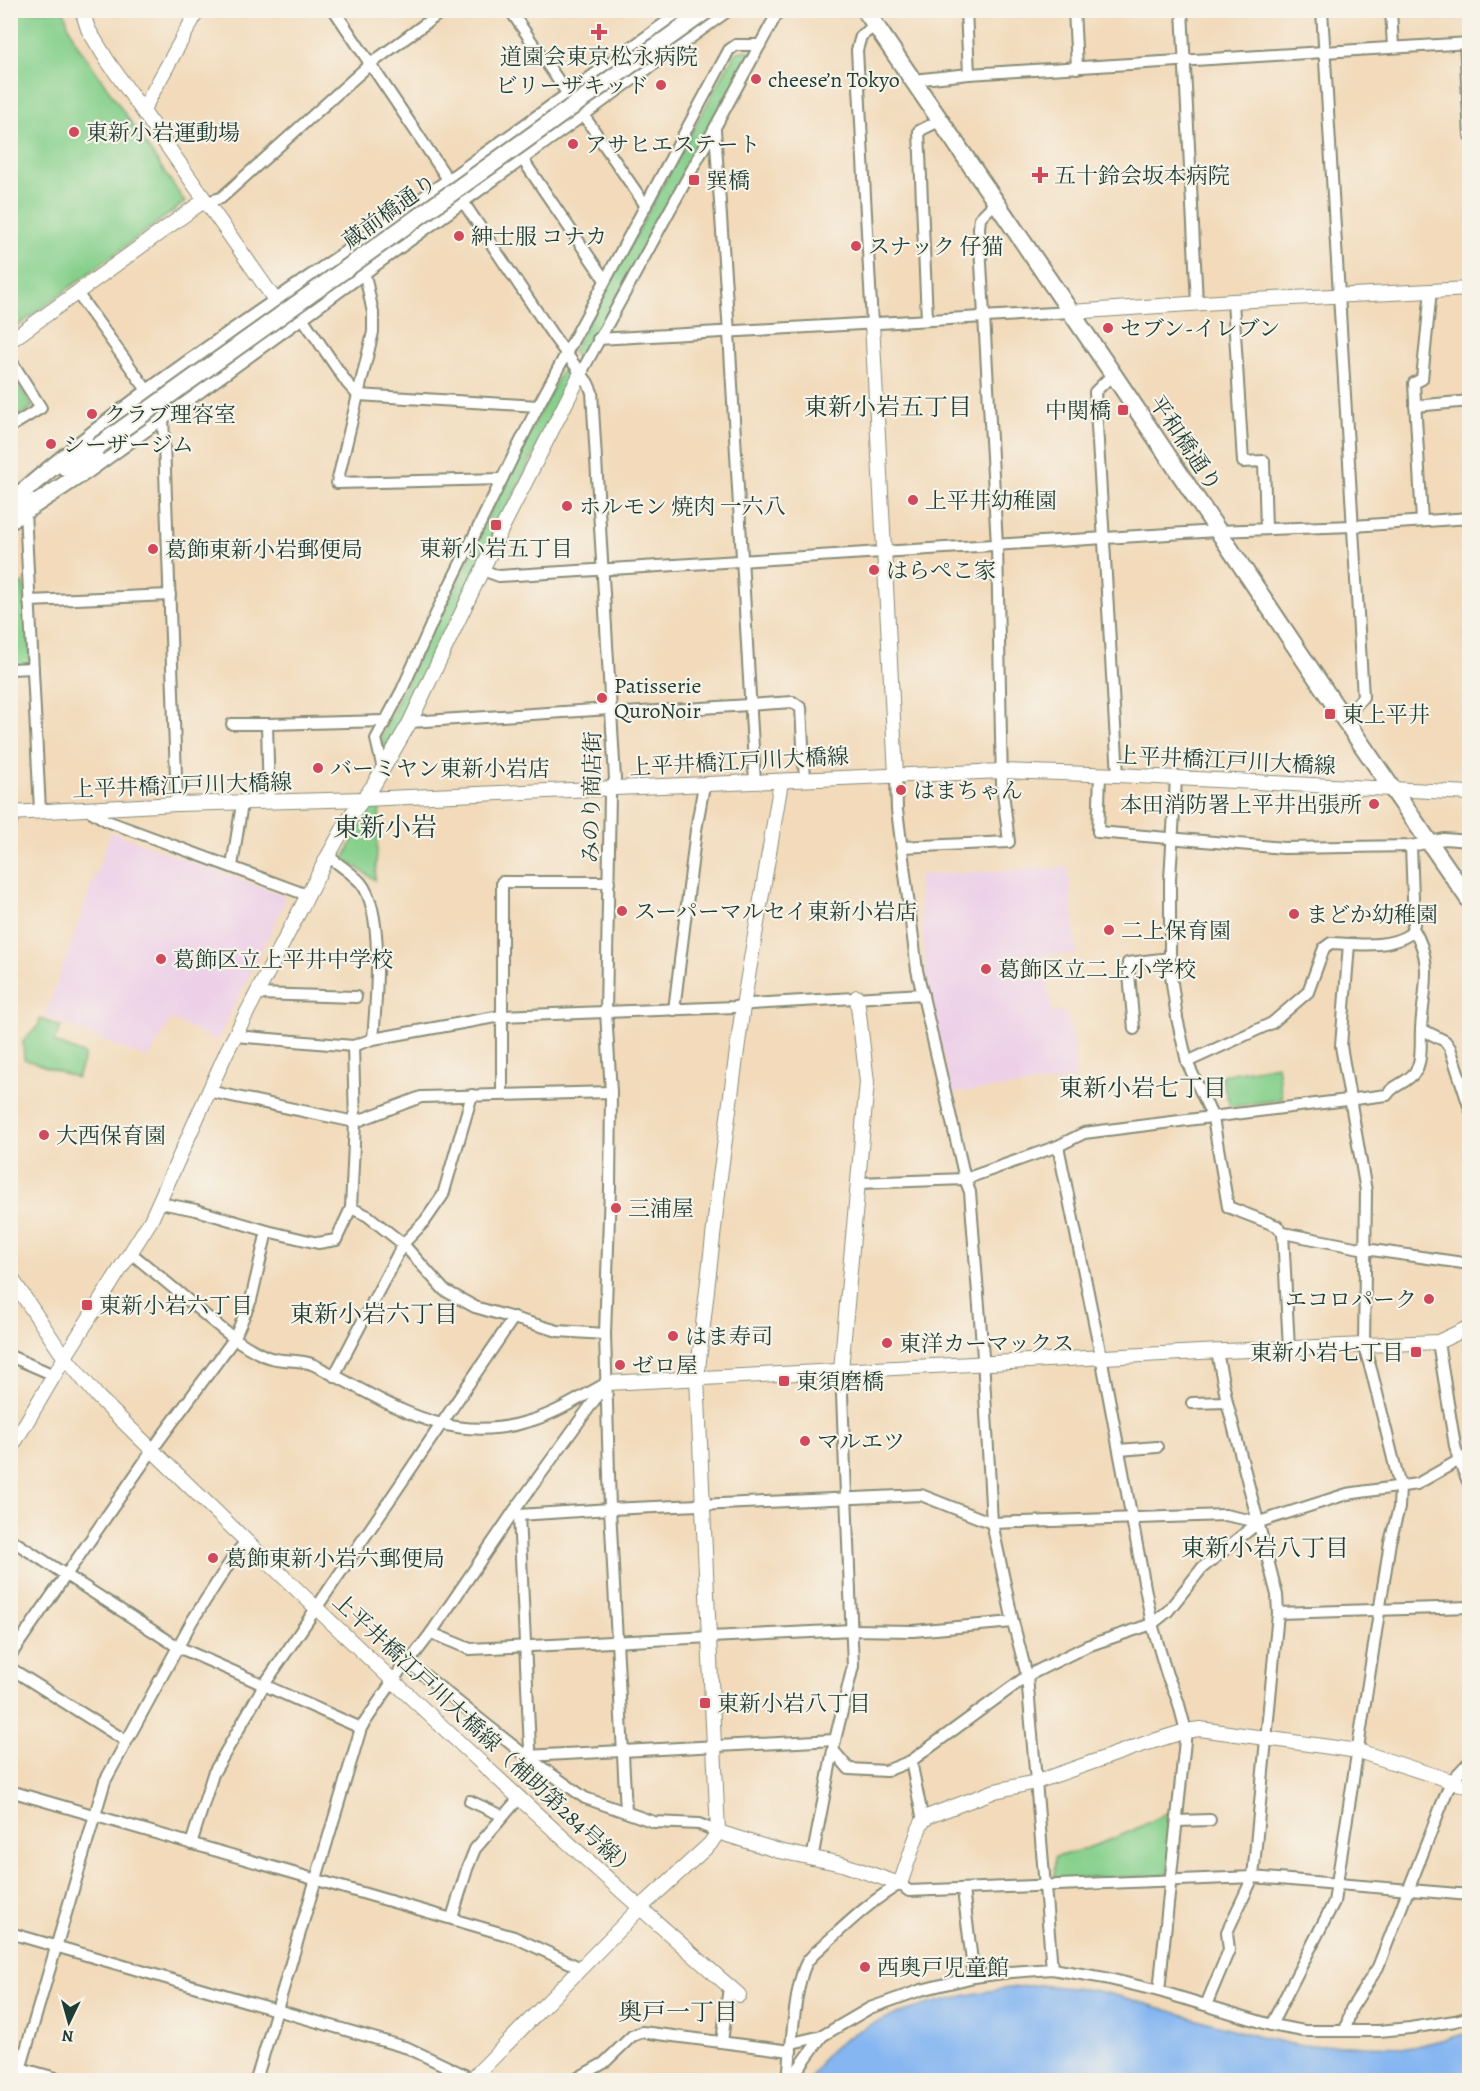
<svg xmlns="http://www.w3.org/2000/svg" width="1480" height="2091" font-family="Alegreya,'Noto Serif JP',serif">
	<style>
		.built { fill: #edd0e8 }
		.green { fill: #86d08c; stroke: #528660; stroke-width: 1.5 }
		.water { fill: #85b6f1; stroke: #527a92; stroke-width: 1.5 }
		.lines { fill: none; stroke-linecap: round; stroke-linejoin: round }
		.minor-casing { stroke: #888c77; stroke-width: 14 }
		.tertiary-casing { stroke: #888c77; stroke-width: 16 }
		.primary-casing { stroke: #888c77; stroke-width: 20 }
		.minor { stroke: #fff; stroke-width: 10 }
		.tertiary { stroke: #fff; stroke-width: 14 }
		.primary { stroke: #fff; stroke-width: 16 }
		.primary-bridge-casing { stroke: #888c77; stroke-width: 20; stroke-linecap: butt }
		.primary-bridge { stroke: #fff; stroke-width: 16 }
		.poi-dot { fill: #d1495b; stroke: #f7f3e8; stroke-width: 2 }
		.labels { text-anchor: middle; stroke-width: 4.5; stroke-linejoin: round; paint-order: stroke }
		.poi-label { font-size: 22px; fill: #1f3d34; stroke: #f7f3e8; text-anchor: start }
		.street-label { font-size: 22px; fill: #1f3d34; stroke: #f7f3e8 }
		.neighbourhood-label { font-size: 24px; fill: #1f3d34; stroke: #f7f3e8 }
		.quarter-label { font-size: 26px; fill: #1f3d34; stroke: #f7f3e8 }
	</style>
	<rect width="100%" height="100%" fill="#f7f3e8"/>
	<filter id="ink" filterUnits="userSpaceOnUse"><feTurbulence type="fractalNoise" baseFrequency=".0167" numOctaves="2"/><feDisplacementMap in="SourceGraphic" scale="12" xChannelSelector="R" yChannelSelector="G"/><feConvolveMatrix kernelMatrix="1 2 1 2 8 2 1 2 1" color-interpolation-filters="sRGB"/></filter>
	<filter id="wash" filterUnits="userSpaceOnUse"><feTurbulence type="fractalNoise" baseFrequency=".008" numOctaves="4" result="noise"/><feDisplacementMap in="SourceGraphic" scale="24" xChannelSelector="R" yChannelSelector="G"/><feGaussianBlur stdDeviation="1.35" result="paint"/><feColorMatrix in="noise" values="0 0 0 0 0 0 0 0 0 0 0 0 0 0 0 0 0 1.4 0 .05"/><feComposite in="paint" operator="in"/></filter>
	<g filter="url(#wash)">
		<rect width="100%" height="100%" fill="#f2daba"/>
		<g class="built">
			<path d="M 111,832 L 283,895 L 285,902 L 217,1041 L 171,1019 L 148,1059 L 45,1016 Z"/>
			<path d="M 1068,867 L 1077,955 L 1044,954 L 1052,1013 L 1065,1012 L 1074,1045 L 1075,1080 L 952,1093 L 927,983 L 918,880 L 920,875 Z"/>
		</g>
		<g class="green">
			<path d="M 10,11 L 64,11 C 69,30 76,46 89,61 L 185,202 L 11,331 Z"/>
			<path d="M 745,50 L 753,52 L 583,359 L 580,361 L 572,352 L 735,53 Z"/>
			<path d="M 566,367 L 571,372 L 571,378 L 411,704 L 385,753 L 381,737 L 438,614 L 456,588 L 491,510 L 563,368 Z"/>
			<path d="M 10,374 L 33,407 L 10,422 Z"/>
			<path d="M 24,582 L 32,667 L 11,668 L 11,593 Z"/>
			<path d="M 370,804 L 380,805 L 375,880 L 344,859 Z"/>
			<path d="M 40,1019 L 61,1027 L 54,1042 L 85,1055 L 77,1078 L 24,1059 L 23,1041 L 38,1026 Z"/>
			<path d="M 1277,1065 L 1282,1099 L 1230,1107 L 1221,1075 Z"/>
			<path d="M 1174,1809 L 1168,1875 L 1054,1880 L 1055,1857 C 1097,1847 1136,1831 1174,1809 Z"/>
		</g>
		<path class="water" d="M 1039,1985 L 1093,1990 L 1119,1996 L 1259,2037 L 1297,2045 L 1414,2047 L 1469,2033 L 1469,2080 L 809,2080 C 815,2071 820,2062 827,2054 C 868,2011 981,1989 1039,1985 Z"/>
	</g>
	<g filter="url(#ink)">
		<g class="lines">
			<g class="minor-casing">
				<g id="minor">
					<path d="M 334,10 L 554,337 L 588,383 L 592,392 L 615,779 L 610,794 L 606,1012 L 611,1092 L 610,1188 L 605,1334 L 610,1509 L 626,1811"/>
					<path d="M 510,10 L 569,96"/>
					<path d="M 966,10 L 969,74"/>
					<path d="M 1074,10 L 1077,68"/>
					<path d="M 1182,10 L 1197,303"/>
					<path d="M 1322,10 L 1363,697 L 1344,719"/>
					<path d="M 1391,10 L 1393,47"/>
					<path d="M 1465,43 L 1470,136"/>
					<path d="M 913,80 L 969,74 L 1470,43"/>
					<path d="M 582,113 L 646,206"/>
					<path d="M 715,130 L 729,333 L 755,782"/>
					<path d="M 521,157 L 605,280"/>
					<path d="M 206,202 L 221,198 L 369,65 L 444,10"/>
					<path d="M 364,270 L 373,313 L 373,332 L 337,483 L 502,479"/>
					<path d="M 77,293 L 149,393"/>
					<path d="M 1233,301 L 1243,462 L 1264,461 L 1266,529"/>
					<path d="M 301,316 L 347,383 L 358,395 L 538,406"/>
					<path d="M 927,319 L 919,131 L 941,120"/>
					<path d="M 872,323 L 857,50 L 861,36 L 875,26"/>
					<path d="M 598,339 L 1071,312"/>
					<path d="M 10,359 L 41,408 L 10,427"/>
					<path d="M 581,373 L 779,10"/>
					<path d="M 1113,374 L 1095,392 L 1118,775"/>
					<path d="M 1415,406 L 1470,401"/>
					<path d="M 163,415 L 177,804"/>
					<path d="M 10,482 L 25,511 L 40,811"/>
					<path d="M 1422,521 L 1414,383 L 1422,379 L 1431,290"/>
					<path d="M 482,570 L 499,576 L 1217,531 L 1353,526 L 1470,518"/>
					<path d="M 29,601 L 170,595"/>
					<path d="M 10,669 L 33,668"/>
					<path d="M 611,714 L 793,702 L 801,708 L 805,780"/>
					<path d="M 410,722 L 610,709"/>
					<path d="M 232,724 L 267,724"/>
					<path d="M 383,769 L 376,739 L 402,690 L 439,607 L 538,406 L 729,50 L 736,45 L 760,45"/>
					<path d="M 896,775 L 897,810 L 917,970 L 965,1179 L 970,1192 L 983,1357 L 992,1523 L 1013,1622 L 1027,1676 L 1052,1969"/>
					<path d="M 1100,775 L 1098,832 L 1284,848 L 1411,846 L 1444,839 L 1470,841"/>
					<path d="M 1176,779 L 1170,879 L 1170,969 L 1177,1018 L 1187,1062 L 1213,1118 L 1228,1207 L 1277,1226 L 1283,1233 L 1365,1249 L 1470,1264"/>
					<path d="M 269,802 L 267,724 L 385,721"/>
					<path d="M 87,809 L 107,821 L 307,895"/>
					<path d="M 10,826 L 14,813"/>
					<path d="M 902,847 L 1009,842 L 1002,784 L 997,545 L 979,228 L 980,218 L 996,202"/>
					<path d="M 328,856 C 338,864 352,873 361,883 C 385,913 376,1001 373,1039"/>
					<path d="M 232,866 L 242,804"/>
					<path d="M 1413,928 C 1435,964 1423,990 1421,1029 L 1445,1041 L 1450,1048 L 1470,1109"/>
					<path d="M 257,994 L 356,997"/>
					<path d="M 674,1010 L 696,830 L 704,785"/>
					<path d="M 1134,1029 L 1128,963 L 1170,958"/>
					<path d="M 235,1036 L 353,1046 L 373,1039 L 501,1016 L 735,1007 L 751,1004 L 923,994"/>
					<path d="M 1187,1062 L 1272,1023 L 1308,992 L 1324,948 L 1331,943 C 1358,944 1387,949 1410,934 L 1414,924 L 1411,846"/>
					<path d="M 208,1091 L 355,1122 L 421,1097 L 611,1092"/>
					<path d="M 502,1094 L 502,882 L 609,882"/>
					<path d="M 1058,1146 L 1100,1351 L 1152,1624 L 1167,1675 L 1178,1701 L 1186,1731 L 1159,1991"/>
					<path d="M 859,1183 L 965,1179 L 1058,1146 L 1084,1133 L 1387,1095 C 1392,1086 1401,1085 1409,1078 C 1424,1068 1420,1045 1421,1029"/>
					<path d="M 160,1203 L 196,1210 L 267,1231 L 318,1243 L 336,1240 L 351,1208 L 355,1122 L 353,1046"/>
					<path d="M 351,1208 L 368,1216 L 403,1244 L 444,1290 L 475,1307 L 558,1331 L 605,1334"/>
					<path d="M 1283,1233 L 1289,1349"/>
					<path d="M 131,1253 C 154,1272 176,1290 198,1309 C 219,1327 240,1345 265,1356 C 280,1363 300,1358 314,1365 C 388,1401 446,1449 533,1420 C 558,1412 580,1398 603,1385"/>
					<path d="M 1438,1342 L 1455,1446 L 1459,1461 L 1470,1486"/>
					<path d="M 10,1356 L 54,1375"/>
					<path d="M 334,1376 L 403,1244 L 425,1221 L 443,1195 L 472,1095"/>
					<path d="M 1192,1403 L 1227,1402"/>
					<path d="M 1119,1450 L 1157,1447"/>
					<path d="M 514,1511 L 519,1515 L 530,1749 L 526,1756"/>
					<path d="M 519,1515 L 610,1509 L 921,1495 L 992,1523 L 1225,1515 L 1259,1522 L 1347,1494 L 1417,1484 L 1470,1454"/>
					<path d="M 10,1539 L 178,1647 L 361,1728"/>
					<path d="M 1278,1613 L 1470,1607"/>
					<path d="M 431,1633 L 470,1649 L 852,1630 L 913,1631 L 1013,1622"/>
					<path d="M 10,1656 L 160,1439 L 234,1339 L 251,1300 L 267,1231"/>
					<path d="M 408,1662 L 526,1756 L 585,1798 L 654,1822 L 699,1824 L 718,1832"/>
					<path d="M 10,1668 L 126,1741"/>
					<path d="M 833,1750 L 849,1769 L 886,1771 L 911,1761 L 923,1821"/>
					<path d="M 526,1756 L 835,1740"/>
					<path d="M 911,1761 L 1027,1676 L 1087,1646 L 1152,1624 L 1168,1611 L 1202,1568 L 1259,1522"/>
					<path d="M 10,1791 L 514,1937 L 581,1968"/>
					<path d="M 470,1801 L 503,1816"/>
					<path d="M 1177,1821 L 1210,1820"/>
					<path d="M 191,1844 L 213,1774 L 264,1685 L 514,1317"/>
					<path d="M 812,1859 L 835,1740 L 853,1666 L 841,1370"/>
					<path d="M 963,1890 L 974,1977"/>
					<path d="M 452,1918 L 467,1869 L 475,1849 L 520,1797"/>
					<path d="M 10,1933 L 408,2048 L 473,2079"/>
					<path d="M 1206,2005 L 1229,1950 L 1227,1932 L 1253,1877 L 1278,1613 L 1277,1595 L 1227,1402 L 1217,1352"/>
					<path d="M 1271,2025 L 1334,1902 L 1390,1542 L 1399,1508 L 1400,1487 L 1372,1373 L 1364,1346 L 1366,1191 L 1341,1046 L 1349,944"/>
					<path d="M 1345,2031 L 1351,2009 L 1378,1967 L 1451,1781 L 1470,1761"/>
					<path d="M 722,2042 L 729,1987"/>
					<path d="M 792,2043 L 822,2036"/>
					<path d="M 20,2068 L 63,2080"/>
					<path d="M 17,2080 L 105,1781 L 192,1621 L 236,1553 L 247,1541"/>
					<path d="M 256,2080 L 361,1728 L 403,1666 L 412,1658 L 431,1633 L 514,1511 L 607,1383"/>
					<path d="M 574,2080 L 604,2063 L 632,2036 L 642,2032 L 791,2051"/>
					<path d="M 788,2080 C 791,2051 794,1992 805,1966 C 809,1956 820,1949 827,1942 C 850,1921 872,1900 900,1884 L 909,1891 L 1253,1877 L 1470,1895"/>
					<path d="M 790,2080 L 822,2036 L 870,2008 L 921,1990 L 974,1977 L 1011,1972 L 1052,1969 L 1105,1978 L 1159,1991 L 1271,2025 L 1304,2031 L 1379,2031 L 1410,2028 L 1455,2021 L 1470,2017"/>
				</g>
			</g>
			<g class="tertiary-casing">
				<g id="tertiary">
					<path d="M 82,10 L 88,29 L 107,60 L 282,310"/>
					<path d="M 143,110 L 198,10"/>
					<path d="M 1071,312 L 1233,301 L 1470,289"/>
					<path d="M 872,323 L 896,775"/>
					<path d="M 10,341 L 198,205 L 206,202"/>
					<path d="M 10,813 L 177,804 L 364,799 L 1002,771 L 1118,775 L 1470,793"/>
					<path d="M 10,1276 L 60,1351 L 98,1397 C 307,1602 519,1803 739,1995"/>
					<path d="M 841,1370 L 867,1082 L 857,997"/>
					<path d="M 607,1383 L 1200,1352 L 1438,1342 L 1470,1327"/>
					<path d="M 10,1450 L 68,1352 L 151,1220 L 227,1051 L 328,856 L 351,815 L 373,786 L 410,722 L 503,526 L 581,373"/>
					<path d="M 718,1832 L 779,1851 L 842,1864 L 900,1884 L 919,1829 L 923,1821 L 929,1816 L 995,1791 L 1036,1782 L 1144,1744 L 1186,1731 L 1200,1729 L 1358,1751 L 1470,1787"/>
					<path d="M 471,2080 L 640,1908 L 710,1844 L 718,1832 L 697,1378 L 719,1184 L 743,1006 L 781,782"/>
				</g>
			</g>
			<g class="primary-casing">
				<g id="primary">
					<path d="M 865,10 L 1113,374 L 1344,719 L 1470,901"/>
					<path d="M 65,467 L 97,447"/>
					<path d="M 18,496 C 128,401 250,321 370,238 C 477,164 582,87 688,10"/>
					<path d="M 25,511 L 87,470 L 724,10"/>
					<path d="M 10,521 L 33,503"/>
				</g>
			</g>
			<use href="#minor" class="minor"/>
			<use href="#tertiary" class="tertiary"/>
			<use href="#primary" class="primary"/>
			<g class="primary-bridge-casing">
				<path id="primary-bridge" d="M 97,447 L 707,10"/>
			</g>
			<use href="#primary-bridge" class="primary-bridge"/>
		</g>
	</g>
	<g class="poi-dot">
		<path d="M596 23h6v6h6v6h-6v6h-6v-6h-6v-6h6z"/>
		<circle cx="756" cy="79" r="6"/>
		<circle cx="661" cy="85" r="6"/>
		<circle cx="74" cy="132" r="6"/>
		<circle cx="573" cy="144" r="6"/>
		<path d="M1037 166h6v6h6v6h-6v6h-6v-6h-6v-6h6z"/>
		<rect x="688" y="174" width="12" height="12" rx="3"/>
		<circle cx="459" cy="236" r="6"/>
		<circle cx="856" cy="246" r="6"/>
		<circle cx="1108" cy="328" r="6"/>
		<rect x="1117" y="404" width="12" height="12" rx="3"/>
		<circle cx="92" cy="414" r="6"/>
		<circle cx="51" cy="444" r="6"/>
		<circle cx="913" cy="500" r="6"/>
		<circle cx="567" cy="506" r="6"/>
		<rect x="490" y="519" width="12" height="12" rx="3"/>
		<circle cx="153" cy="549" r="6"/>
		<circle cx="874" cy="570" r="6"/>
		<circle cx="602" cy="698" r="6"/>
		<rect x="1324" y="708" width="12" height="12" rx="3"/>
		<circle cx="318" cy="768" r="6"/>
		<circle cx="901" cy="790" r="6"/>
		<circle cx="1374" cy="804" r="6"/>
		<circle cx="622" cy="911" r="6"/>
		<circle cx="1294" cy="914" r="6"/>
		<circle cx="1109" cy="930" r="6"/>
		<circle cx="161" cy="959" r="6"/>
		<circle cx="986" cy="969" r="6"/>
		<circle cx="44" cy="1135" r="6"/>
		<circle cx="616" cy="1208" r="6"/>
		<circle cx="1429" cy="1299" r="6"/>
		<rect x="81" y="1299" width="12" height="12" rx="3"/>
		<circle cx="673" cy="1336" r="6"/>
		<circle cx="887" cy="1343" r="6"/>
		<rect x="1410" y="1346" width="12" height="12" rx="3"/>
		<circle cx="620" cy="1365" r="6"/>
		<rect x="778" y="1375" width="12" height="12" rx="3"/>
		<circle cx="805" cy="1441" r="6"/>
		<circle cx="213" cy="1558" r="6"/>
		<rect x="699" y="1697" width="12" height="12" rx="3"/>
		<circle cx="865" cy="1967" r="6"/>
	</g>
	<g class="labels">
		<g class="poi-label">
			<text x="599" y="64" text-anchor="middle">道園会東京松永病院</text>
			<text x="768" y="87">cheese’n Tokyo</text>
			<text x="649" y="93" text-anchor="end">ビリーザキッド</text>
			<text x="86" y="140">東新小岩運動場</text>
			<text x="585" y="152">アサヒエステート</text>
			<text x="1054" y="183">五十鈴会坂本病院</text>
			<text x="706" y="188">巽橋</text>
			<text x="471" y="244">紳士服 コナカ</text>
			<text x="868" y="254">スナック 仔猫</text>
			<text x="1120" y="336">セブン-イレブン</text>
			<text x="1111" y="418" text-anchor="end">中関橋</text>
			<text x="104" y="422">クラブ理容室</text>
			<text x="63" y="452">シーザージム</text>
			<text x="925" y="508">上平井幼稚園</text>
			<text x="579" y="514">ホルモン 焼肉 一六八</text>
			<text x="496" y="556" text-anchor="middle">東新小岩五丁目</text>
			<text x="165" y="557">葛飾東新小岩郵便局</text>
			<text x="886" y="578">はらぺこ家</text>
			<text x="614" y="693">Patisserie<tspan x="614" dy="25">QuroNoir</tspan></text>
			<text x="1342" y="722">東上平井</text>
			<text x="330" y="776">バーミヤン東新小岩店</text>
			<text x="913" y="798">はまちゃん</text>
			<text x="1362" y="812" text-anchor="end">本田消防署上平井出張所</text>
			<text x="634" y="919">スーパーマルセイ東新小岩店</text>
			<text x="1306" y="922">まどか幼稚園</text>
			<text x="1121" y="938">二上保育園</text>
			<text x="173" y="967">葛飾区立上平井中学校</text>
			<text x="998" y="977">葛飾区立二上小学校</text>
			<text x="56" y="1143">大西保育園</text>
			<text x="628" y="1216">三浦屋</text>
			<text x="1417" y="1307" text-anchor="end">エコロパーク</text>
			<text x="99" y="1313">東新小岩六丁目</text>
			<text x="685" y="1344">はま寿司</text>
			<text x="899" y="1351">東洋カーマックス</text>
			<text x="1404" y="1360" text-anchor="end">東新小岩七丁目</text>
			<text x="632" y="1373">ゼロ屋</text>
			<text x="796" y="1389">東須磨橋</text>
			<text x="817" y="1449">マルエツ</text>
			<text x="225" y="1566">葛飾東新小岩六郵便局</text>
			<text x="717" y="1711">東新小岩八丁目</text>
			<text x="877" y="1975">西奥戸児童館</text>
		</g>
		<g class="street-label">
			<text transform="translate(389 211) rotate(-36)" y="8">蔵前橋通り</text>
			<text transform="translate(1186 443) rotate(56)" y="8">平和橋通り</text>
			<text transform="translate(1226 760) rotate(3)" y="8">上平井橋江戸川大橋線</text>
			<text transform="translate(739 761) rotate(-3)" y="8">上平井橋江戸川大橋線</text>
			<text transform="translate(182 785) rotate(-2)" y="8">上平井橋江戸川大橋線</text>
			<text transform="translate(591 797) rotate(-89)" y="8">みのり商店街</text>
			<text transform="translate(485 1735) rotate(43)" y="8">上平井橋江戸川大橋線（補助第284号線）</text>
		</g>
		<g class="neighbourhood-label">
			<text x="888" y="415">東新小岩五丁目</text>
			<text x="1143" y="1096">東新小岩七丁目</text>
			<text x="374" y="1322">東新小岩六丁目</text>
			<text x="1265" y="1556">東新小岩八丁目</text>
			<text x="678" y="2020">奥戸一丁目</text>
		</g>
		<g class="quarter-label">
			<text x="385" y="836">東新小岩</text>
		</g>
	</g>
	<rect width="1480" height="2091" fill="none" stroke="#f7f3e8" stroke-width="36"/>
	<g transform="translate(69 2022) rotate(185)" stroke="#f7f3e8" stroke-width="4.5" paint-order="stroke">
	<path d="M0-4.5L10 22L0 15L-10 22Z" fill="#1f3d34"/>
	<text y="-9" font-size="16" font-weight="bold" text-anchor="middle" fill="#1f3d34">N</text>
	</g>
</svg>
